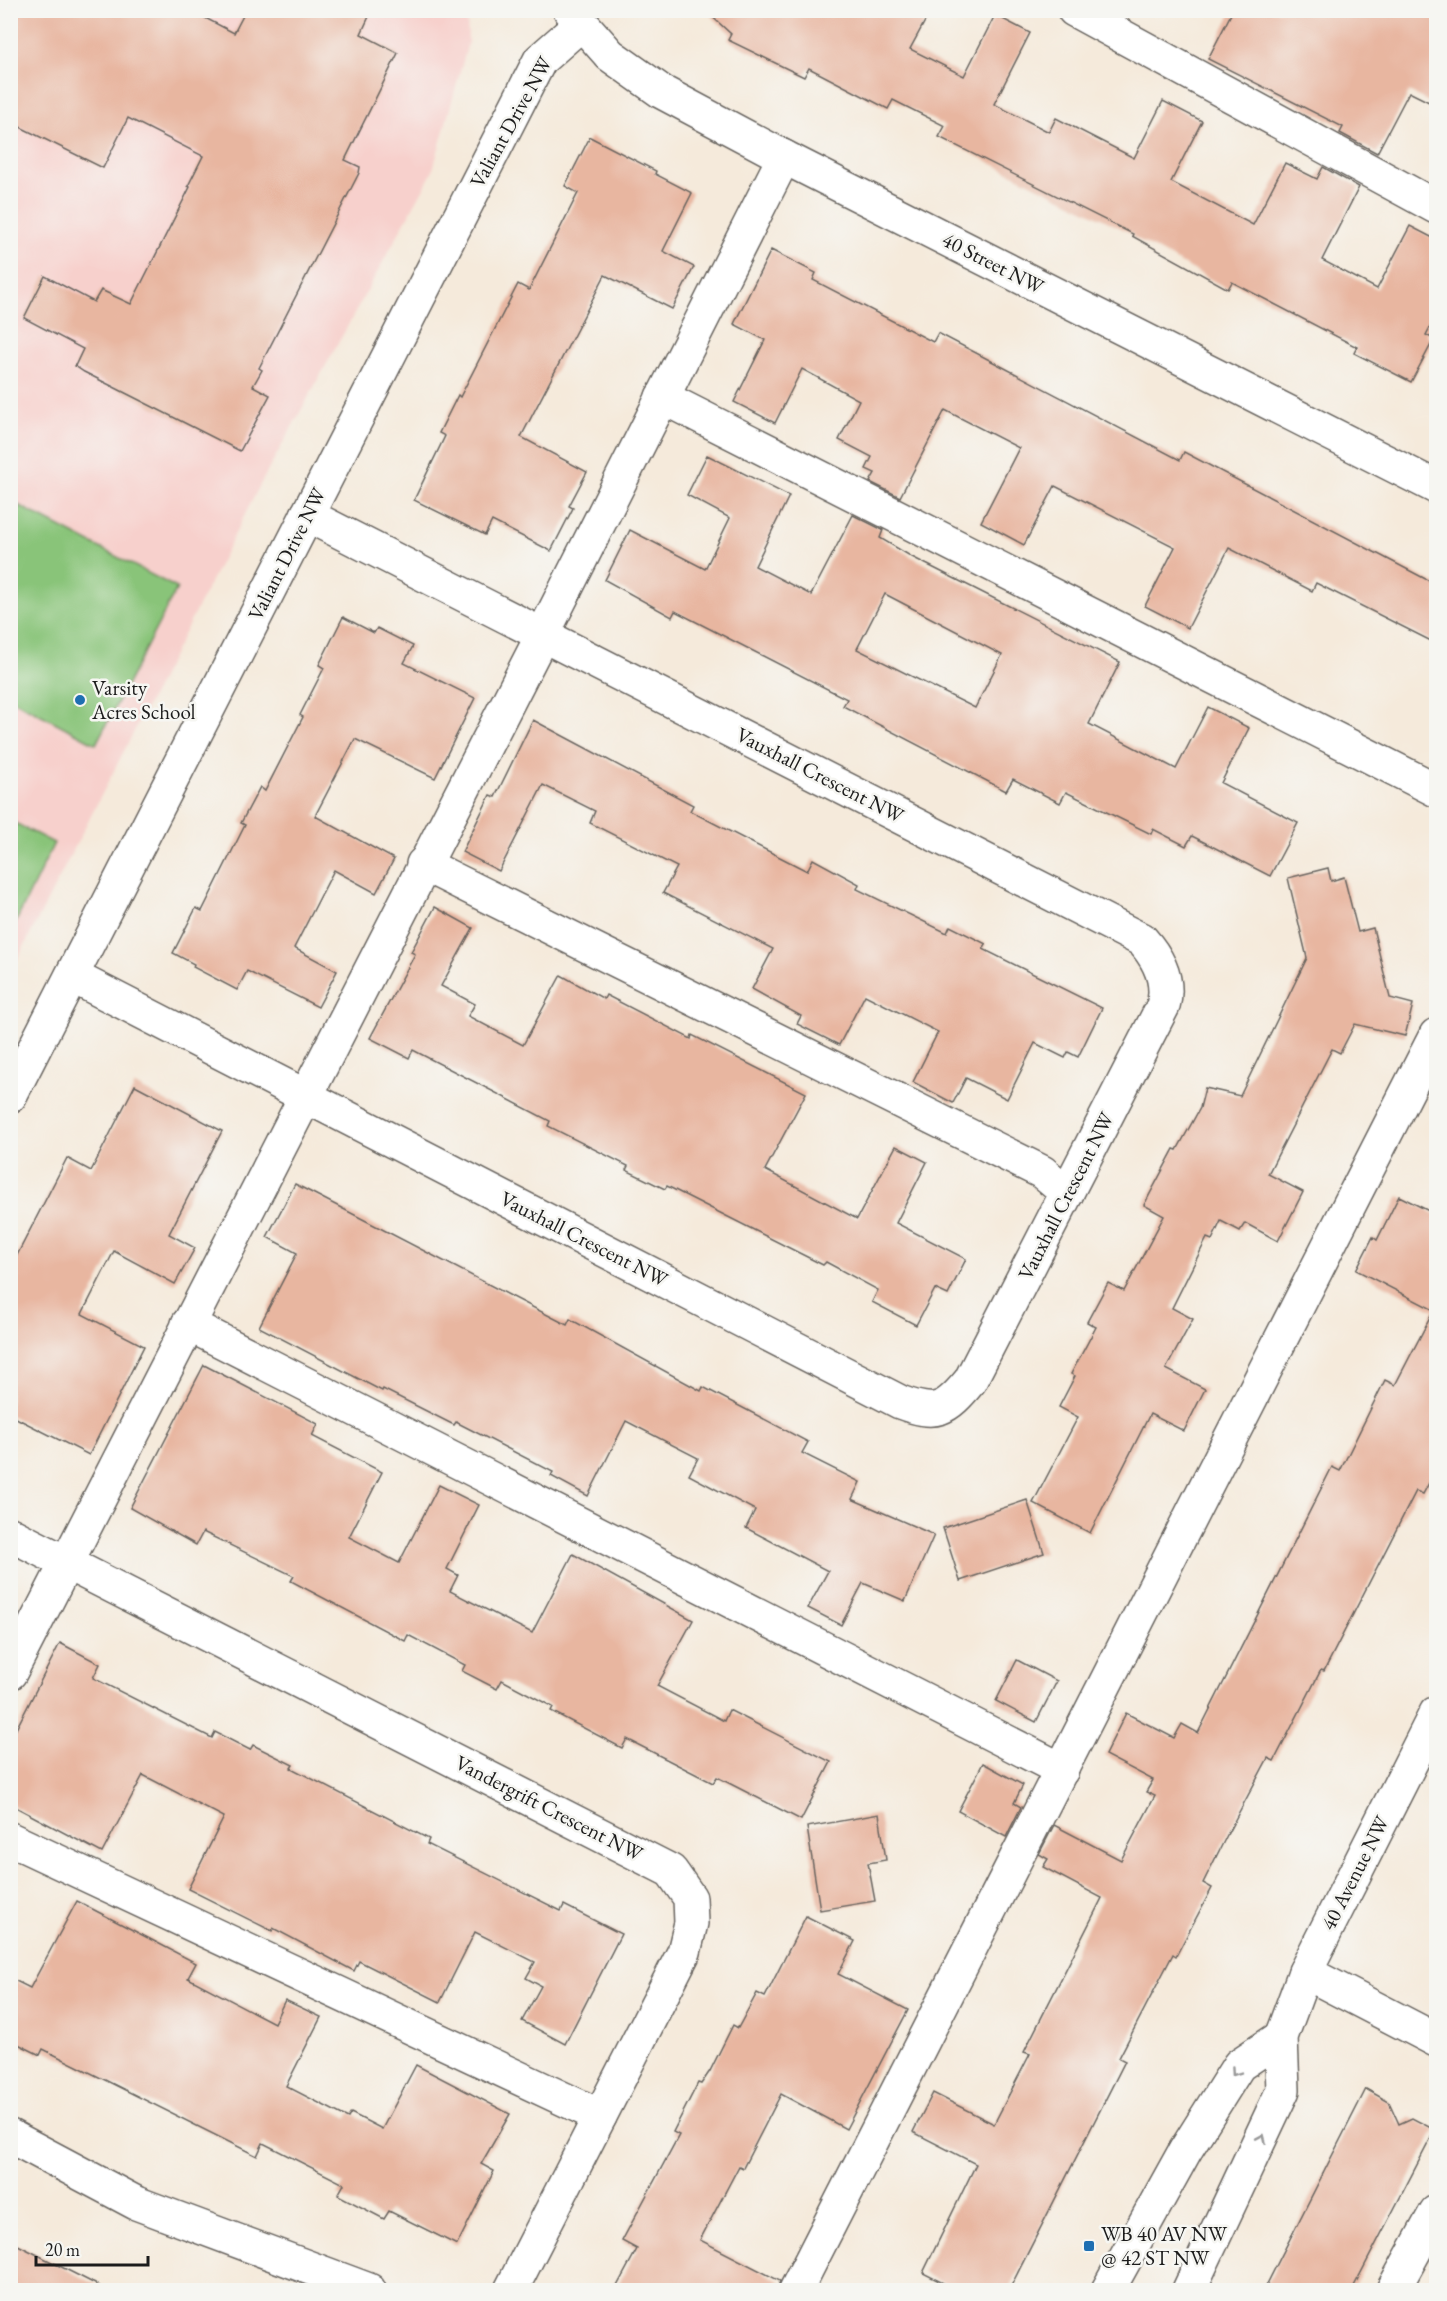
<svg xmlns="http://www.w3.org/2000/svg" width="1447" height="2301" font-family="'EB Garamond',serif">
	<style>
		.built { fill: #f7d0cc }
		.green { fill: #89c479; stroke: #52704a; stroke-width: 1.5 }
		.building { fill: #e8b6a0; fill-rule: evenodd }
		.lines { fill: none; stroke-linecap: round; stroke-linejoin: round }
		.minor-casing { stroke: #68645f; stroke-width: 36 }
		.minor { stroke: #fff; stroke-width: 33 }
		.oneway { stroke: #999 }
		.poi-dot { fill: #1f6fb2; stroke: #f6f6f2; stroke-width: 2 }
		.labels { text-anchor: middle; stroke-width: 5; stroke-linejoin: round; paint-order: stroke }
		.street-label { font-size: 21px; fill: #1c1c1c; stroke: #f6f6f2 }
		.poi-label { font-size: 21px; fill: #1c1c1c; stroke: #f6f6f2; text-anchor: start }
	</style>
	<rect width="100%" height="100%" fill="#f6f6f2"/>
	<filter id="ink" filterUnits="userSpaceOnUse"><feTurbulence type="fractalNoise" baseFrequency=".0167" numOctaves="2"/><feDisplacementMap in="SourceGraphic" scale="12" xChannelSelector="R" yChannelSelector="G"/><feConvolveMatrix kernelMatrix="1 2 1 2 8 2 1 2 1" color-interpolation-filters="sRGB"/></filter>
	<filter id="wash" filterUnits="userSpaceOnUse"><feTurbulence type="fractalNoise" baseFrequency=".008" numOctaves="4" result="noise"/><feDisplacementMap in="SourceGraphic" scale="24" xChannelSelector="R" yChannelSelector="G"/><feGaussianBlur stdDeviation="1.35" result="paint"/><feColorMatrix in="noise" values="0 0 0 0 0 0 0 0 0 0 0 0 0 0 0 0 0 1.4 0 .05"/><feComposite in="paint" operator="in"/></filter>
	<g filter="url(#wash)">
		<rect width="100%" height="100%" fill="#f5eadb"/>
		<path class="built" d="M 11,11 L 467,11 L 468,43 L 432,173 L 261,483 L 11,972 Z"/>
		<g class="green">
			<path d="M 10,501 L 177,588 L 96,744 L 11,699 Z"/>
			<path d="M 11,821 L 54,843 L 11,932 Z"/>
		</g>
		<g id="blocks">
			<g class="building">
				<path d="M 10,10 L 190,10 L 234,33 L 246,10 L 372,10 L 361,34 L 398,53 L 345,160 L 360,167 L 359,173 L 259,368 L 262,370 L 253,386 L 270,395 L 240,451 L 84,372 L 75,366 L 83,349 L 24,318 L 45,276 L 94,302 L 101,290 L 131,304 L 190,187 L 188,186 L 203,156 L 128,118 L 103,168 L 10,122 Z"/>
				<path d="M 705,10 L 931,10 L 910,49 L 964,76 L 995,15 L 1030,33 L 994,104 L 1049,132 L 1056,118 L 1134,158 L 1163,101 L 1202,121 L 1171,182 L 1253,225 L 1285,163 L 1317,179 L 1323,167 L 1359,187 L 1322,260 L 1377,289 L 1410,226 L 1437,240 L 1437,314 L 1426,335 L 1434,339 L 1411,382 L 1354,353 L 1357,347 L 1232,282 L 1228,289 L 1132,236 L 1133,234 L 939,137 L 945,126 L 893,100 L 888,109 L 809,68 L 804,77 L 728,40 L 731,34 Z"/>
				<path d="M 1233,10 L 1437,10 L 1437,106 L 1409,92 L 1377,153 L 1340,133 L 1343,127 L 1208,59 Z"/>
				<path d="M 590,137 L 656,171 L 655,174 L 692,193 L 663,251 L 694,267 L 672,309 L 605,275 L 521,437 L 587,472 L 569,506 L 573,508 L 551,551 L 492,521 L 485,535 L 414,500 L 445,436 L 439,433 L 458,395 L 460,397 L 518,284 L 529,290 L 578,193 L 565,186 Z"/>
				<path d="M 771,250 L 816,273 L 813,280 L 933,342 L 938,333 L 1180,460 L 1184,452 L 1437,585 L 1437,644 L 1316,583 L 1312,591 L 1229,548 L 1188,628 L 1145,606 L 1175,547 L 1055,486 L 1024,545 L 981,522 L 1019,448 L 945,410 L 900,497 L 870,482 L 875,473 L 866,469 L 872,457 L 839,440 L 859,400 L 802,369 L 775,423 L 734,402 L 765,340 L 734,324 Z"/>
				<path d="M 707,455 L 789,496 L 755,566 L 811,595 L 853,515 L 883,530 L 880,538 L 912,557 L 1120,662 L 1089,724 L 1176,769 L 1208,707 L 1249,728 L 1221,783 L 1298,823 L 1270,876 L 1192,836 L 1186,846 L 1153,829 L 1151,834 L 1066,792 L 1060,803 L 1013,779 L 1006,791 L 843,706 L 847,699 L 675,611 L 672,617 L 605,580 L 630,530 L 705,569 L 730,518 L 687,495 ZM 885,594 L 1002,655 L 975,708 L 857,649 Z"/>
				<path d="M 343,617 L 374,633 L 377,628 L 413,646 L 404,663 L 475,698 L 435,778 L 355,739 L 315,816 L 394,859 L 376,893 L 334,870 L 294,948 L 337,971 L 318,1007 L 247,971 L 237,990 L 193,967 L 194,964 L 173,953 L 196,908 L 202,911 L 245,825 L 241,823 L 260,787 L 265,791 L 303,717 L 300,715 L 324,668 L 319,665 Z"/>
				<path d="M 533,720 L 693,805 L 690,811 L 807,871 L 813,859 L 859,884 L 857,889 L 947,933 L 950,926 L 986,944 L 983,949 L 1102,1008 L 1078,1057 L 1068,1052 L 1065,1058 L 1035,1043 L 1007,1099 L 966,1078 L 953,1103 L 913,1082 L 938,1032 L 865,995 L 839,1045 L 797,1024 L 801,1016 L 752,989 L 773,949 L 663,893 L 677,867 L 590,823 L 595,811 L 543,785 L 499,871 L 462,852 L 490,795 L 495,797 Z"/>
				<path d="M 1328,868 L 1331,881 L 1344,877 L 1358,932 L 1373,928 L 1390,998 L 1413,1004 L 1405,1036 L 1355,1024 L 1340,1053 L 1332,1049 L 1268,1174 L 1303,1192 L 1278,1241 L 1245,1223 L 1240,1231 L 1221,1221 L 1212,1240 L 1207,1238 L 1172,1308 L 1193,1319 L 1166,1369 L 1205,1389 L 1184,1431 L 1150,1414 L 1090,1533 L 1033,1503 L 1078,1417 L 1059,1407 L 1075,1376 L 1071,1374 L 1096,1327 L 1087,1322 L 1108,1283 L 1124,1291 L 1164,1216 L 1144,1205 L 1174,1149 L 1177,1150 L 1200,1108 L 1205,1088 L 1240,1096 L 1307,958 L 1288,878 Z"/>
				<path d="M 435,907 L 473,928 L 441,986 L 475,1004 L 468,1016 L 523,1045 L 561,975 L 604,999 L 606,995 L 691,1039 L 692,1035 L 806,1093 L 765,1170 L 857,1219 L 896,1146 L 927,1162 L 896,1223 L 966,1259 L 948,1295 L 935,1289 L 916,1325 L 872,1302 L 878,1290 L 826,1262 L 823,1265 L 667,1186 L 665,1189 L 626,1170 L 628,1166 L 548,1126 L 550,1121 L 413,1050 L 409,1058 L 370,1038 L 415,954 L 411,952 Z"/>
				<path d="M 135,1085 L 222,1131 L 169,1234 L 195,1248 L 175,1284 L 114,1251 L 82,1314 L 144,1346 L 89,1455 L 10,1415 L 10,1269 L 67,1158 L 91,1171 Z"/>
				<path d="M 295,1184 L 567,1325 L 570,1319 L 701,1391 L 703,1387 L 808,1442 L 802,1453 L 860,1482 L 852,1499 L 934,1535 L 905,1601 L 863,1583 L 841,1625 L 808,1608 L 828,1571 L 746,1528 L 755,1510 L 689,1475 L 698,1458 L 626,1421 L 588,1496 L 551,1476 L 553,1472 L 456,1422 L 454,1425 L 383,1389 L 382,1391 L 259,1327 L 297,1253 L 267,1237 Z"/>
				<path d="M 1399,1196 L 1437,1215 L 1437,1468 L 1423,1494 L 1416,1491 L 1324,1671 L 1321,1670 L 1274,1761 L 1268,1758 L 1229,1831 L 1203,1883 L 1212,1888 L 1176,1956 L 1173,1954 L 1119,2058 L 1125,2061 L 1009,2290 L 957,2290 L 923,2273 L 976,2164 L 913,2132 L 933,2093 L 994,2124 L 1030,2054 L 1024,2052 L 1102,1898 L 1043,1867 L 1048,1859 L 1039,1854 L 1054,1825 L 1121,1860 L 1155,1796 L 1146,1792 L 1153,1780 L 1105,1755 L 1126,1713 L 1174,1738 L 1182,1724 L 1198,1733 L 1332,1467 L 1340,1471 L 1385,1380 L 1395,1385 L 1434,1310 L 1356,1270 L 1373,1237 L 1377,1240 Z"/>
				<path d="M 204,1365 L 318,1424 L 312,1436 L 382,1472 L 349,1537 L 399,1563 L 439,1485 L 479,1505 L 447,1569 L 458,1575 L 450,1591 L 532,1633 L 573,1554 L 693,1620 L 657,1686 L 724,1721 L 729,1710 L 831,1762 L 801,1820 L 717,1777 L 713,1783 L 627,1739 L 622,1748 L 551,1711 L 553,1707 L 502,1680 L 497,1689 L 462,1671 L 465,1665 L 408,1635 L 405,1641 L 291,1581 L 294,1576 L 203,1532 L 196,1545 L 130,1508 Z"/>
				<path d="M 1027,1500 L 1044,1553 L 960,1581 L 943,1528 Z"/>
				<path d="M 60,1643 L 100,1664 L 93,1678 L 212,1738 L 215,1732 L 250,1750 L 253,1745 L 293,1765 L 291,1768 L 429,1839 L 427,1844 L 561,1911 L 564,1905 L 621,1934 L 565,2044 L 522,2021 L 541,1986 L 526,1978 L 535,1962 L 475,1932 L 440,2002 L 359,1961 L 354,1971 L 273,1928 L 272,1931 L 188,1889 L 224,1817 L 143,1775 L 102,1853 L 10,1804 L 10,1741 Z"/>
				<path d="M 1017,1660 L 1057,1681 L 1036,1722 L 996,1701 Z"/>
				<path d="M 983,1763 L 1023,1785 L 1014,1803 L 1021,1807 L 1006,1837 L 958,1811 Z"/>
				<path d="M 879,1814 L 886,1860 L 868,1863 L 875,1901 L 820,1910 L 807,1827 Z"/>
				<path d="M 77,1901 L 196,1963 L 188,1978 L 274,2023 L 285,2000 L 321,2017 L 286,2086 L 348,2118 L 351,2113 L 382,2129 L 416,2065 L 510,2114 L 481,2164 L 494,2171 L 457,2245 L 389,2211 L 384,2219 L 338,2195 L 344,2184 L 263,2143 L 257,2156 L 43,2049 L 40,2055 L 10,2040 L 10,1978 L 30,1988 Z"/>
				<path d="M 806,1916 L 855,1941 L 838,1974 L 908,2010 L 846,2129 L 781,2094 L 743,2168 L 739,2166 L 700,2240 L 780,2281 L 777,2290 L 615,2290 L 637,2249 L 622,2241 L 679,2135 L 673,2132 L 698,2083 L 701,2084 L 710,2071 L 733,2025 L 738,2028 L 757,1993 L 765,1997 Z"/>
				<path d="M 1366,2089 L 1389,2102 L 1399,2124 L 1412,2118 L 1435,2130 L 1352,2290 L 1264,2290 Z"/>
				<path d="M 10,2241 L 107,2290 L 10,2290 Z"/>
			</g>
		</g>
	</g>
	<g filter="url(#ink)">
		<use href="#blocks" fill-opacity="0" stroke="#68645f" stroke-width="1.5"/>
		<g class="lines">
			<g class="minor-casing">
				<g id="minor">
					<path d="M 570,10 L 610,55 L 662,92 L 784,157 L 1436,487"/>
					<path d="M 1074,10 L 1436,207"/>
					<path d="M 662,397 L 1436,790"/>
					<path d="M 423,864 L 1042,1172 L 1067,1193"/>
					<path d="M 72,976 L 900,1402 C 937,1416 946,1410 970,1381 L 1163,1006 C 1170,981 1158,958 1142,940 L 307,515"/>
					<path d="M 10,1096 L 540,60 L 581,24"/>
					<path d="M 188,1324 L 1062,1770"/>
					<path d="M 10,1534 L 671,1871 L 690,1898 L 691,1923 L 684,1952 L 511,2290"/>
					<path d="M 10,1673 L 543,634 L 784,157"/>
					<path d="M 10,1839 L 600,2116"/>
					<path d="M 1305,1972 L 1436,2040"/>
					<path d="M 10,2136 L 136,2203 L 369,2290"/>
					<path d="M 796,2290 L 1436,1035"/>
					<path d="M 1108,2290 L 1185,2151 L 1239,2065 L 1281,2037"/>
					<path d="M 1189,2290 L 1283,2090 L 1281,2037 L 1305,1972 L 1436,1713"/>
					<path d="M 1393,2290 L 1436,2212"/>
				</g>
			</g>
			<use href="#minor" class="minor"/>
		</g>
		<defs><path id="oneway-chevron" d="M-2-3.5L2.5 0L-2 3.5" fill="none" stroke-width="1.6" stroke-linecap="round" stroke-linejoin="round" transform="scale(1.5)"/></defs>
		<g class="oneway">
			<use href="#oneway-chevron" transform="translate(1235 2072) rotate(125)"/>
			<use href="#oneway-chevron" transform="translate(1262 2138) rotate(-66)"/>
		</g>
	</g>
	<g class="poi-dot">
		<circle cx="80" cy="700" r="6"/>
		<rect x="1083" y="2240" width="12" height="12" rx="3"/>
	</g>
	<g class="labels">
		<g class="street-label">
			<text transform="translate(511 122) rotate(-61)" y="7">Valiant Drive NW</text>
			<text transform="translate(993 263) rotate(27)" y="7">40 Street NW</text>
			<text transform="translate(287 554) rotate(-63)" y="7">Valiant Drive NW</text>
			<text transform="translate(820 775) rotate(27)" y="7">Vauxhall Crescent NW</text>
			<text transform="translate(1066 1196) rotate(-63)" y="7">Vauxhall Crescent NW</text>
			<text transform="translate(584 1239) rotate(27)" y="7">Vauxhall Crescent NW</text>
			<text transform="translate(549 1808) rotate(27)" y="7">Vandergrift Crescent NW</text>
			<text transform="translate(1355 1873) rotate(-63)" y="7">40 Avenue NW</text>
		</g>
		<g class="poi-label">
			<text x="92" y="695">Varsity<tspan x="92" dy="24">Acres School</tspan></text>
			<text x="1101" y="2241">WB 40 AV NW<tspan x="1101" dy="24">@ 42 ST NW</tspan></text>
		</g>
	</g>
	<rect width="1447" height="2301" fill="none" stroke="#f6f6f2" stroke-width="36"/>
	<path d="M36 2256v9h112v-9" fill="none" stroke="#1c1c1c" stroke-width="3"/>
	<text x="45" y="2256" font-size="18" fill="#1c1c1c" stroke="#f6f6f2" stroke-width="4.5" paint-order="stroke">20 m</text>
</svg>
